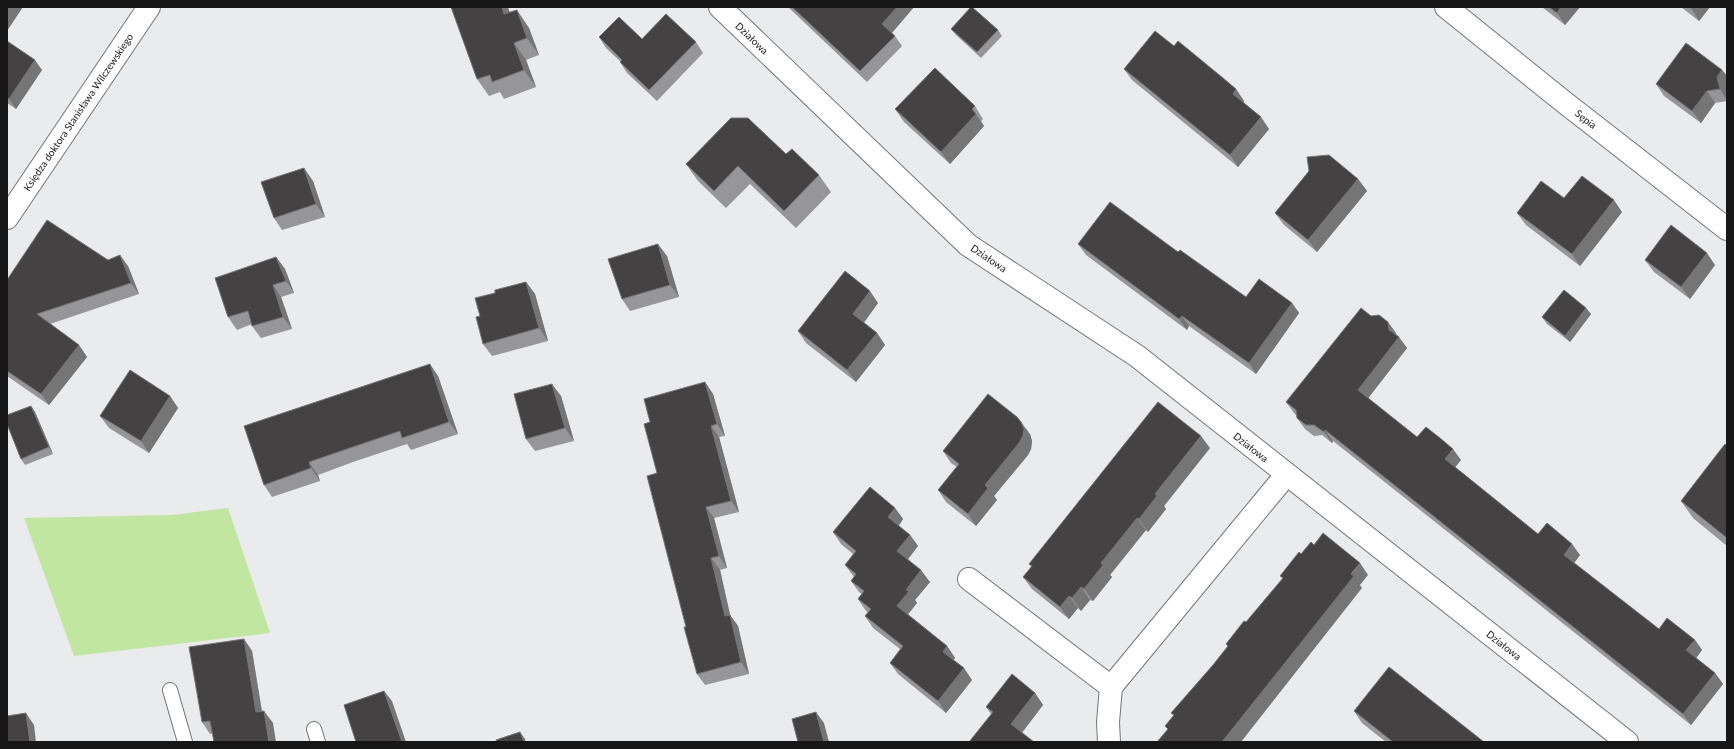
<svg xmlns="http://www.w3.org/2000/svg" width="1734" height="749" font-family="Lato,sans-serif">
	<style>
		.green { fill: #c1e6a0 }
		.lines { fill: none; stroke-linecap: round; stroke-linejoin: round }
		.service-casing { stroke: #737475; stroke-width: 16 }
		.minor-casing { stroke: #737475; stroke-width: 24 }
		.tertiary-casing { stroke: #737475; stroke-width: 24 }
		.service { stroke: #fff; stroke-width: 14 }
		.minor { stroke: #fff; stroke-width: 22 }
		.tertiary { stroke: #fff; stroke-width: 22 }
		.wall { fill: #969698 }
		.shaded-wall { fill: #767576 }
		.building { fill: #444243; stroke: #767576 }
		.labels { text-anchor: middle; stroke-width: 4; stroke-linejoin: round; paint-order: stroke }
		.street-label { font-size: 10px; fill: #171718; stroke: #fff }
	</style>
	<rect width="100%" height="100%" fill="#e9ebec"/>
	<path class="green" d="M 228,508 L 270,633 L 74,656 L 24,518 L 172,515 Z"/>
	<g class="lines">
		<g class="service-casing">
			<g id="service">
				<path d="M 170,690 L 185,742"/>
				<path d="M 314,729 L 318,742"/>
			</g>
		</g>
		<g class="minor-casing">
			<g id="minor">
				<path d="M 720,7 L 968,245 L 1137,356 L 1627,742"/>
				<path d="M 1446,7 L 1564,102 L 1727,229"/>
				<path d="M 969,579 L 1111,687"/>
				<path d="M 1109,742 L 1108,722 L 1111,687 L 1286,475"/>
			</g>
		</g>
		<g class="tertiary-casing">
			<path id="tertiary" d="M 7,218 L 149,7"/>
		</g>
		<use href="#service" class="service"/>
		<use href="#minor" class="minor"/>
		<use href="#tertiary" class="tertiary"/>
	</g>
	<g class="wall">
		<path d="M 788,7 L 914,7 L 892,33 L 895,36 L 902,46 L 867,82 Z"/>
		<path d="M 1542,7 L 1580,7 L 1565,25 Z"/>
		<path d="M 1681,7 L 1710,7 L 1699,21 Z"/>
		<path d="M 510,13 L 529,28 L 539,55 L 526,60 L 536,87 L 504,99 L 500,92 L 489,96 L 477,79 Z"/>
		<path d="M 951,29 L 998,30 L 1002,36 L 981,58 L 956,35 Z"/>
		<path d="M 599,37 L 696,42 L 703,53 L 657,101 L 627,73 L 620,62 L 620,61 L 606,48 Z"/>
		<path d="M 7,41 L 42,70 L 16,109 L 7,103 Z"/>
		<path d="M 1174,46 L 1236,89 L 1244,101 L 1243,102 L 1269,129 L 1238,167 L 1132,80 L 1124,69 Z"/>
		<path d="M 1722,70 L 1727,76 L 1727,87 L 1726,89 L 1727,96 L 1727,101 L 1715,103 L 1701,123 L 1664,96 L 1656,84 Z"/>
		<path d="M 975,106 L 983,119 L 981,121 L 984,126 L 950,164 L 904,122 L 895,109 Z"/>
		<path d="M 786,154 L 819,175 L 831,192 L 796,228 L 750,184 L 726,208 L 698,181 L 686,164 Z"/>
		<path d="M 1358,179 L 1367,191 L 1317,252 L 1284,225 L 1275,213 Z"/>
		<path d="M 313,181 L 325,217 L 282,230 L 274,218 Z"/>
		<path d="M 1564,198 L 1622,212 L 1580,266 L 1526,225 L 1517,213 Z"/>
		<path d="M 1078,244 L 1178,252 L 1246,297 L 1292,303 L 1299,313 L 1256,374 L 1189,326 L 1187,330 L 1086,255 Z"/>
		<path d="M 667,256 L 679,297 L 630,311 L 622,299 Z"/>
		<path d="M 276,257 L 285,269 L 294,293 L 281,297 L 292,329 L 261,338 L 252,326 L 252,324 L 237,330 L 228,317 Z"/>
		<path d="M 108,260 L 128,266 L 139,294 L 50,324 L 79,345 L 87,357 L 49,405 L 7,376 L 7,280 Z"/>
		<path d="M 1645,260 L 1715,265 L 1690,299 L 1654,272 Z"/>
		<path d="M 526,282 L 535,294 L 548,341 L 492,356 L 483,344 L 480,316 L 495,293 Z"/>
		<path d="M 878,303 L 864,323 L 877,333 L 885,345 L 856,382 L 806,343 L 798,331 Z"/>
		<path d="M 1586,308 L 1591,314 L 1570,342 L 1547,324 L 1542,317 Z"/>
		<path d="M 1371,316 L 1396,333 L 1396,335 L 1407,348 L 1368,398 L 1417,437 L 1461,460 L 1455,467 L 1538,534 L 1580,555 L 1574,563 L 1659,629 L 1695,640 L 1702,650 L 1696,658 L 1715,673 L 1723,684 L 1691,725 L 1333,441 L 1332,443 L 1322,435 L 1314,436 L 1305,429 L 1297,418 L 1297,416 L 1294,413 L 1286,402 Z"/>
		<path d="M 438,376 L 458,434 L 411,450 L 407,444 L 353,462 L 318,475 L 320,481 L 272,497 L 264,485 Z"/>
		<path d="M 705,382 L 713,394 L 725,436 L 719,437 L 739,512 L 714,518 L 727,568 L 720,570 L 730,615 L 738,626 L 749,674 L 705,685 L 697,674 L 686,627 L 657,473 L 650,422 Z"/>
		<path d="M 170,396 L 178,408 L 149,453 L 109,428 L 100,416 Z"/>
		<path d="M 561,396 L 574,441 L 535,451 L 526,439 Z"/>
		<path d="M 31,406 L 35,412 L 53,454 L 25,465 L 21,459 Z"/>
		<path d="M 1030,434 L 1032,441 L 1031,449 L 1028,455 L 994,496 L 997,500 L 976,526 L 946,502 L 938,490 L 957,467 L 951,463 L 943,451 Z"/>
		<path d="M 1727,444 L 1727,546 L 1693,518 L 1681,501 Z"/>
		<path d="M 1210,448 L 1164,506 L 1166,509 L 1148,532 L 1146,530 L 1110,575 L 1112,577 L 1093,601 L 1090,600 L 1081,611 L 1078,608 L 1069,619 L 1032,589 L 1023,577 L 1032,567 L 1029,564 Z"/>
		<path d="M 895,508 L 903,519 L 899,526 L 910,535 L 918,546 L 908,559 L 930,582 L 915,600 L 917,603 L 908,614 L 947,646 L 955,658 L 953,660 L 972,680 L 946,713 L 898,674 L 890,663 L 900,649 L 873,628 L 865,616 L 868,612 L 866,611 L 858,599 L 862,594 L 859,592 L 851,581 L 854,577 L 845,565 L 853,554 L 841,544 L 833,532 Z"/>
		<path d="M 244,639 L 252,651 L 262,711 L 273,723 L 210,734 L 202,722 Z"/>
		<path d="M 1035,693 L 1043,705 L 1022,733 L 991,714 L 986,707 Z"/>
		<path d="M 1354,711 L 1484,742 L 1386,742 L 1362,723 Z"/>
	</g>
	<g class="shaded-wall">
		<path d="M 10,7 L 23,7 L 7,31 L 7,11 Z"/>
		<path d="M 502,7 L 508,7 L 516,32 L 504,14 Z"/>
		<path d="M 897,7 L 914,7 L 890,35 L 882,24 Z"/>
		<path d="M 1561,7 L 1580,7 L 1565,25 L 1557,13 Z"/>
		<path d="M 1692,7 L 1710,7 L 1699,21 L 1691,8 Z"/>
		<path d="M 517,10 L 529,28 L 539,55 L 527,38 Z"/>
		<path d="M 514,43 L 526,60 L 536,87 L 524,70 Z"/>
		<path d="M 35,60 L 42,70 L 16,109 L 9,99 Z"/>
		<path d="M 1722,70 L 1727,76 L 1727,87 L 1726,89 L 1727,96 L 1727,100 L 1720,89 L 1717,77 Z"/>
		<path d="M 1236,89 L 1244,101 L 1241,105 L 1233,94 Z"/>
		<path d="M 1707,91 L 1715,103 L 1701,123 L 1692,111 Z"/>
		<path d="M 976,114 L 984,126 L 950,164 L 941,152 Z"/>
		<path d="M 1261,117 L 1269,129 L 1238,167 L 1230,155 Z"/>
		<path d="M 304,168 L 313,181 L 325,217 L 316,204 Z"/>
		<path d="M 1358,179 L 1367,191 L 1317,252 L 1308,240 Z"/>
		<path d="M 1614,200 L 1622,212 L 1580,266 L 1572,254 Z"/>
		<path d="M 658,244 L 667,256 L 679,297 L 670,285 Z"/>
		<path d="M 1707,253 L 1715,265 L 1690,299 L 1681,287 Z"/>
		<path d="M 120,255 L 128,266 L 139,294 L 131,283 Z"/>
		<path d="M 276,257 L 285,269 L 294,293 L 286,281 Z"/>
		<path d="M 526,282 L 535,294 L 548,341 L 539,328 Z"/>
		<path d="M 273,285 L 281,297 L 292,329 L 283,317 Z"/>
		<path d="M 870,291 L 878,303 L 861,326 L 853,314 Z"/>
		<path d="M 1292,303 L 1299,313 L 1256,374 L 1249,363 Z"/>
		<path d="M 1586,308 L 1591,314 L 1570,342 L 1565,336 Z"/>
		<path d="M 1182,316 L 1189,326 L 1187,330 L 1179,319 Z"/>
		<path d="M 1388,322 L 1396,333 L 1397,340 L 1389,330 Z"/>
		<path d="M 877,333 L 885,345 L 856,382 L 847,370 Z"/>
		<path d="M 1399,337 L 1407,348 L 1366,401 L 1358,390 Z"/>
		<path d="M 79,345 L 87,357 L 49,405 L 41,394 Z"/>
		<path d="M 430,364 L 438,376 L 458,434 L 449,422 Z"/>
		<path d="M 705,382 L 713,394 L 725,436 L 717,424 Z"/>
		<path d="M 552,384 L 561,396 L 574,441 L 565,428 Z"/>
		<path d="M 170,396 L 178,408 L 149,453 L 141,441 Z"/>
		<path d="M 31,406 L 35,412 L 53,454 L 49,447 Z"/>
		<path d="M 1021,422 L 1030,434 L 1032,441 L 1031,449 L 1028,455 L 994,496 L 997,500 L 976,526 L 968,514 L 985,485 Z"/>
		<path d="M 711,426 L 719,437 L 739,512 L 731,501 Z"/>
		<path d="M 1325,430 L 1333,441 L 1332,443 L 1324,432 Z"/>
		<path d="M 1201,436 L 1210,448 L 1164,506 L 1166,509 L 1148,532 L 1139,519 L 1155,494 Z"/>
		<path d="M 1453,449 L 1461,460 L 1453,470 L 1445,459 Z"/>
		<path d="M 309,462 L 318,475 L 320,481 L 311,468 Z"/>
		<path d="M 706,507 L 714,518 L 727,568 L 719,556 Z"/>
		<path d="M 895,508 L 903,519 L 896,529 L 888,517 Z"/>
		<path d="M 1137,518 L 1146,530 L 1110,575 L 1112,577 L 1093,601 L 1084,589 L 1101,563 Z"/>
		<path d="M 910,535 L 918,546 L 905,563 L 897,551 Z"/>
		<path d="M 1572,544 L 1580,555 L 1572,566 L 1564,555 Z"/>
		<path d="M 711,558 L 720,570 L 733,628 L 725,616 Z"/>
		<path d="M 1360,563 L 1368,575 L 1360,585 L 1362,588 L 1241,742 L 1222,742 Z"/>
		<path d="M 921,570 L 930,582 L 915,600 L 917,603 L 905,618 L 897,606 L 906,590 Z"/>
		<path d="M 1081,587 L 1090,600 L 1081,611 L 1072,598 Z"/>
		<path d="M 1069,596 L 1078,608 L 1069,619 L 1060,607 Z"/>
		<path d="M 730,615 L 738,626 L 749,674 L 741,662 Z"/>
		<path d="M 244,639 L 252,651 L 264,725 L 256,712 Z"/>
		<path d="M 1695,640 L 1702,650 L 1694,661 L 1686,650 Z"/>
		<path d="M 947,646 L 955,658 L 951,663 L 943,652 Z"/>
		<path d="M 964,668 L 972,680 L 946,713 L 938,701 Z"/>
		<path d="M 1715,673 L 1723,684 L 1691,725 L 1683,714 Z"/>
		<path d="M 384,691 L 392,701 L 406,742 L 402,742 Z"/>
		<path d="M 1035,693 L 1043,705 L 1019,736 L 1011,724 Z"/>
		<path d="M 264,711 L 273,723 L 276,742 L 269,742 Z"/>
		<path d="M 816,712 L 824,723 L 829,742 L 824,742 Z"/>
		<path d="M 26,713 L 34,725 L 36,742 L 30,742 Z"/>
		<path d="M 520,732 L 525,739 L 526,742 L 524,742 Z"/>
	</g>
	<g class="building">
		<path d="M 7,7 L 10,7 L 7,11 Z"/>
		<path d="M 451,7 L 502,7 L 504,14 L 517,10 L 527,38 L 514,43 L 524,70 L 492,82 L 490,75 L 477,79 Z"/>
		<path d="M 792,7 L 897,7 L 882,24 L 895,36 L 860,71 Z"/>
		<path d="M 971,7 L 972,7 L 998,30 L 977,52 L 951,29 Z"/>
		<path d="M 1549,7 L 1561,7 L 1557,13 Z"/>
		<path d="M 666,14 L 696,42 L 649,90 L 620,62 L 622,60 L 599,37 L 619,17 L 642,39 Z"/>
		<path d="M 1155,31 L 1174,46 L 1178,41 L 1223,78 L 1236,89 L 1233,94 L 1261,117 L 1230,155 L 1124,69 Z"/>
		<path d="M 7,41 L 35,60 L 9,99 L 7,98 Z"/>
		<path d="M 1686,43 L 1722,70 L 1717,77 L 1720,89 L 1707,91 L 1692,111 L 1656,84 Z"/>
		<path d="M 935,68 L 975,106 L 972,109 L 976,114 L 941,152 L 895,109 Z"/>
		<path d="M 731,118 L 748,118 L 786,154 L 792,149 L 819,175 L 784,211 L 738,166 L 714,191 L 686,164 Z"/>
		<path d="M 1329,155 L 1358,179 L 1308,240 L 1275,213 L 1309,171 L 1307,157 Z"/>
		<path d="M 304,168 L 316,204 L 274,218 L 261,182 Z"/>
		<path d="M 1582,176 L 1614,200 L 1572,254 L 1517,213 L 1541,181 L 1564,198 Z"/>
		<path d="M 1110,202 L 1178,252 L 1180,250 L 1246,297 L 1259,279 L 1292,303 L 1249,363 L 1182,316 L 1179,319 L 1078,244 Z"/>
		<path d="M 47,220 L 108,260 L 120,255 L 131,283 L 37,314 L 79,345 L 41,394 L 7,371 L 7,280 Z"/>
		<path d="M 1671,225 L 1707,253 L 1681,287 L 1645,260 Z"/>
		<path d="M 658,244 L 670,285 L 622,299 L 608,259 Z"/>
		<path d="M 276,257 L 286,281 L 273,285 L 283,317 L 252,326 L 248,311 L 228,317 L 215,278 Z"/>
		<path d="M 845,271 L 870,291 L 853,314 L 877,333 L 847,370 L 798,331 Z"/>
		<path d="M 526,282 L 539,328 L 483,344 L 476,317 L 480,316 L 475,298 L 495,293 L 495,290 Z"/>
		<path d="M 1564,290 L 1586,308 L 1565,336 L 1542,317 Z"/>
		<path d="M 1361,308 L 1371,316 L 1379,315 L 1388,322 L 1389,330 L 1399,337 L 1358,390 L 1417,437 L 1426,427 L 1440,438 L 1453,449 L 1445,459 L 1538,534 L 1547,523 L 1572,544 L 1564,555 L 1659,629 L 1667,618 L 1695,640 L 1686,650 L 1715,673 L 1683,714 L 1325,430 L 1324,432 L 1314,425 L 1306,425 L 1297,418 L 1296,410 L 1286,402 Z"/>
		<path d="M 430,364 L 449,422 L 402,438 L 400,431 L 344,450 L 309,462 L 311,468 L 264,485 L 244,426 Z"/>
		<path d="M 130,370 L 170,396 L 141,441 L 100,416 Z"/>
		<path d="M 705,382 L 717,424 L 711,426 L 731,501 L 706,507 L 719,556 L 711,558 L 725,616 L 730,615 L 741,662 L 697,674 L 684,627 L 686,627 L 647,476 L 657,473 L 644,424 L 650,422 L 644,399 Z"/>
		<path d="M 552,384 L 565,428 L 526,439 L 514,394 Z"/>
		<path d="M 988,394 L 1017,417 L 1021,422 L 1024,429 L 1023,436 L 1019,443 L 985,485 L 988,488 L 968,514 L 938,490 L 959,464 L 943,451 Z"/>
		<path d="M 1158,402 L 1201,436 L 1155,494 L 1157,496 L 1139,519 L 1137,518 L 1101,563 L 1103,565 L 1084,589 L 1081,587 L 1072,598 L 1069,596 L 1060,607 L 1023,577 L 1032,566 L 1029,564 Z"/>
		<path d="M 31,406 L 49,447 L 21,459 L 7,424 L 7,415 Z"/>
		<path d="M 1725,444 L 1726,445 L 1727,444 L 1727,538 L 1681,501 Z"/>
		<path d="M 870,487 L 895,508 L 888,517 L 910,535 L 897,551 L 921,570 L 906,590 L 909,591 L 897,606 L 947,646 L 943,652 L 964,668 L 938,701 L 890,663 L 903,646 L 865,616 L 871,609 L 858,599 L 864,591 L 851,581 L 856,574 L 845,565 L 856,551 L 833,532 Z"/>
		<path d="M 1323,533 L 1360,563 L 1351,574 L 1354,576 L 1222,742 L 1157,742 L 1168,729 L 1165,726 L 1174,715 L 1171,713 L 1213,665 L 1228,646 L 1226,644 L 1244,621 L 1246,622 L 1283,578 L 1280,576 L 1299,552 L 1301,554 L 1311,542 L 1314,545 Z"/>
		<path d="M 244,639 L 256,712 L 264,711 L 269,742 L 214,742 L 210,721 L 202,722 L 189,647 Z"/>
		<path d="M 1389,667 L 1484,742 L 1393,742 L 1354,711 Z"/>
		<path d="M 1012,674 L 1035,693 L 1011,724 L 1034,742 L 969,742 L 993,712 L 986,707 Z"/>
		<path d="M 384,691 L 402,742 L 356,742 L 344,705 Z"/>
		<path d="M 816,712 L 824,742 L 798,742 L 792,719 Z"/>
		<path d="M 26,713 L 30,742 L 7,742 L 7,716 Z"/>
		<path d="M 520,732 L 524,742 L 497,742 L 496,740 Z"/>
	</g>
	<g class="labels">
		<g class="street-label">
			<text transform="translate(752 38) rotate(44)" y="4">Działowa</text>
			<text transform="translate(78 112) rotate(-56)" y="4">Księdza doktora Stanisława Wilczewskiego</text>
			<text transform="translate(1586 119) rotate(38)" y="4">Sępia</text>
			<text transform="translate(989 258) rotate(34)" y="4">Działowa</text>
			<text transform="translate(1251 447) rotate(38)" y="4">Działowa</text>
			<text transform="translate(1504 645) rotate(38)" y="4">Działowa</text>
		</g>
	</g>
	<rect width="1734" height="749" fill="none" stroke="#171718" stroke-width="16"/>
</svg>
